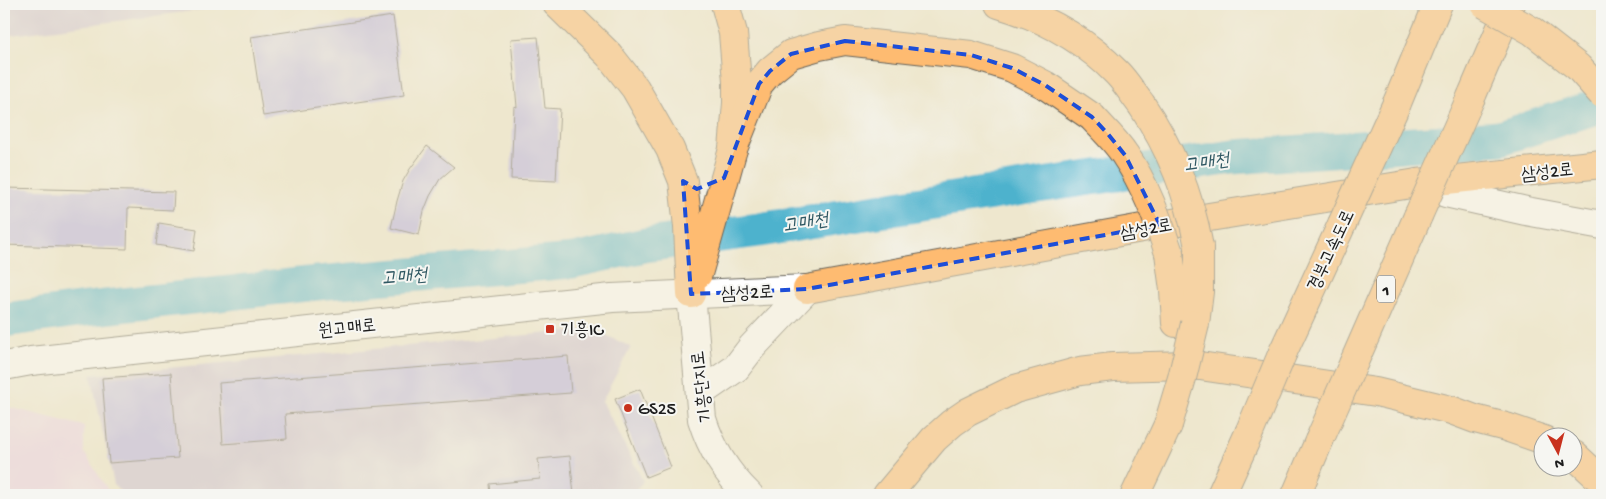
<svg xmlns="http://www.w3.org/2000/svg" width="1606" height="499" font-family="'Gochi Hand','Poor Story',sans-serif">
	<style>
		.built { fill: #ecd1ea }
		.industrial { fill: #cbbfd5 }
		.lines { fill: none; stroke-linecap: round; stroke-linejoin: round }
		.river { stroke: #4eb2cd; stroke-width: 35 }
		.building { fill: #b6b0e4 }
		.minor-casing { stroke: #66635a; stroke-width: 30 }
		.major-casing { stroke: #66635a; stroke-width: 30 }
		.highway-casing { stroke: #66635a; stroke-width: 30 }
		.minor { stroke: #fff; stroke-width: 28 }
		.major { stroke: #febb71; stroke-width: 28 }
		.highway { stroke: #febb71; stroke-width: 28 }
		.highway-bridge-casing { stroke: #66635a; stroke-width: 30; stroke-linecap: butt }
		.highway-bridge { stroke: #febb71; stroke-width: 28 }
		.marked { fill: none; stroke: #1d4ed8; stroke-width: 4; stroke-dasharray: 10 6; stroke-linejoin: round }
		.poi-dot { fill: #c8321e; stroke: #f6f6f2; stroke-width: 2 }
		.labels { text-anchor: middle; stroke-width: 4; stroke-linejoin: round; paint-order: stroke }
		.shield { fill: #f6f6f2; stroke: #5d5d5c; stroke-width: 1 }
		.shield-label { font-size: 16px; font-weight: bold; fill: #1c1c1c }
		.street-label { font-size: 18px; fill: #1c1c1c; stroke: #f6f6f2 }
		.poi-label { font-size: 18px; fill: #1c1c1c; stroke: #f6f6f2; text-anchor: start }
		.water-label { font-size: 19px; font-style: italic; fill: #305863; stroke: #f6f6f2 }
	</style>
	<rect width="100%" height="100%" fill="#f6f6f2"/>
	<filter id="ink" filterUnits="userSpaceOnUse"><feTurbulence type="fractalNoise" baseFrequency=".02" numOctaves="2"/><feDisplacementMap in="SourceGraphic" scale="10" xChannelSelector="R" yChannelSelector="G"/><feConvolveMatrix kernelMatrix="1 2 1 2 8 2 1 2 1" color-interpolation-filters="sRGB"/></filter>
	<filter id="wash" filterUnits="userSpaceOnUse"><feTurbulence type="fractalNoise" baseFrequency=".0096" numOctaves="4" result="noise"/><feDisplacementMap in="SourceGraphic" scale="20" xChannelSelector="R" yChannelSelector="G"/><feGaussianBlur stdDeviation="1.12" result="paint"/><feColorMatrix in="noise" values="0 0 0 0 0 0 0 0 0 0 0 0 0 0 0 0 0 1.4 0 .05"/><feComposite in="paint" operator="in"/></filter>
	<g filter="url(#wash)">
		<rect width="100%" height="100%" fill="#eee7ce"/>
		<path class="built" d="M 4,406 L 84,426 L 84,452 L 111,495 L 4,495 Z"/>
		<g class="industrial">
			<path d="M 4,4 L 245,4 L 4,36 Z"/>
			<path d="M 593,329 L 631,347 L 602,401 L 643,481 L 633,495 L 124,495 L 114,485 L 91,375 Z"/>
		</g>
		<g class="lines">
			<path class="river" d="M 4,320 L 86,309 L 317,283 L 573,261 L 645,245 L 759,230 L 1029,187 L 1233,157 L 1500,138 L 1602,105"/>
		</g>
		<g id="blocks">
			<g class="building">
				<path d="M 393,16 L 404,95 L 263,116 L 251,37 Z"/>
				<path d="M 538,37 L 545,108 L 560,109 L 556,181 L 511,179 L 514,106 L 517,107 L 511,39 Z"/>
				<path d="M 427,146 L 454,167 L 440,179 L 430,196 L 424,211 L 419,235 L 391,228 L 397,201 L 403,181 L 410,169 Z"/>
				<path d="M 4,188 L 174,192 L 173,210 L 128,208 L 127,249 L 4,245 Z"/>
				<path d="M 159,223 L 197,229 L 194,251 L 156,245 Z"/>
				<path d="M 568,356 L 571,393 L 285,414 L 287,439 L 223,444 L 219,383 Z"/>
				<path d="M 171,373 L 178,458 L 109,463 L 102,378 Z"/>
				<path d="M 640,389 L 671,467 L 646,477 L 615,399 Z"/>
				<path d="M 570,456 L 574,495 L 491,495 L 490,484 L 540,479 L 538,459 Z"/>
			</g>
		</g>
	</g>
	<g filter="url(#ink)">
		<use href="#blocks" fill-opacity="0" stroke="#66635a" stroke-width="1"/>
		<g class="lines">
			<g class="minor-casing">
				<g id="minor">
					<path d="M 1417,183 L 1446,193 L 1526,211 L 1602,225"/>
					<path d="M 691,294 L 702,419 C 711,448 727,474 749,495"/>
					<path d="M 4,366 L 31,361 L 612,298 L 807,289"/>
					<path d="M 700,393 L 736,368 L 752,347 L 807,289"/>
				</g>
			</g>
			<g class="major-casing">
				<g id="major">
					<path d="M 557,4 L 609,55 L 635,88 L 670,149 L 683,181 L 688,227 L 691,294"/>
					<path d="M 698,274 L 733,149 L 737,103 L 737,82 L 733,33 L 725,4"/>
					<path d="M 807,289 L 1142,228 L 1417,183 L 1602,164"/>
				</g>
			</g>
			<g class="highway-casing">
				<g id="highway">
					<path d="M 999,4 C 1043,17 1085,40 1117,73 C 1126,82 1133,94 1141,104"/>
					<path d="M 1472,95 L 1511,4"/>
					<path d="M 1397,103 L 1438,4"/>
					<path d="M 733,149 L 759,84 L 770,71 L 791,54 L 819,46 L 845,41 L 971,55 L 1012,68 L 1045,85 L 1092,117"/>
					<path d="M 1169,253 L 1174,290 L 1176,323"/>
					<path d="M 1195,324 L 1199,292 L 1199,247"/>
					<path d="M 1283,352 L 1342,224"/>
					<path d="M 1354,362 L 1418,216"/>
					<path d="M 1574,455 L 1602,481"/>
					<path d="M 887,495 L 934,439 L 952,423 L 968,412 L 1015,389 L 1080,371 L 1113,367 L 1188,365 L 1200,366 L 1376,392 L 1451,410 L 1475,419 L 1506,427 L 1544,440"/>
					<path d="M 1135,495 L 1168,425"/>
					<path d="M 1221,495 L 1249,433"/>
					<path d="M 1296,495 L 1319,441"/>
				</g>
			</g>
			<use href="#minor" class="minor"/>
			<use href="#major" class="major"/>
			<use href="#highway" class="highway"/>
			<g class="highway-bridge-casing">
				<g id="highway-bridge">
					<path d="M 1485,4 L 1532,31 L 1578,67 L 1602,94"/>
					<path d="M 1141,104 C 1171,149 1189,193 1199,247"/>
					<path d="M 1092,117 C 1103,129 1116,141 1125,155 C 1145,184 1158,220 1169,253"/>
					<path d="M 1418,216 L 1472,95"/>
					<path d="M 1342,224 L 1397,103"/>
					<path d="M 1168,425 L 1182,378 L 1195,324"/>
					<path d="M 1249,433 L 1283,352"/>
					<path d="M 1319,441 L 1354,362"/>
				</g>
			</g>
			<use href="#highway-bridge" class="highway-bridge"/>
		</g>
	</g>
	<path d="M0 0H1606V499H0ZM 845,41 L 971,55 L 1012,68 L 1045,85 L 1092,117 L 1108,134 L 1125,155 L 1160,225 L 807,289 L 691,294 L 683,181 L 697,189 L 724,178 L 759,84 L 770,71 L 791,54 Z" fill="#eee7ce" fill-opacity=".55" fill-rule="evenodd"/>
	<path class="marked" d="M 845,41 L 971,55 L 1012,68 L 1045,85 L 1092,117 L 1108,134 L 1125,155 L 1160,225 L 807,289 L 691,294 L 683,181 L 697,189 L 724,178 L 759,84 L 770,71 L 791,54 Z"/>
	<g class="poi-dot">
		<rect x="545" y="324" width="10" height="10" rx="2.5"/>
		<circle cx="628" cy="408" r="5"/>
	</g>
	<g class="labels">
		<rect class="shield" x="1377" y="275.5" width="18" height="27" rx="4"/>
		<g class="shield-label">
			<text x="1386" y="295">1</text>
		</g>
		<g class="street-label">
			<text transform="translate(1547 171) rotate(-6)" y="6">삼성2로</text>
			<text transform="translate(1146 228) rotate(-10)" y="6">삼성2로</text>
			<text transform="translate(1330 250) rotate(-65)" y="6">경부고속도로</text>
			<text transform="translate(747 292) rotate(-3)" y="6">삼성2로</text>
			<text transform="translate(347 327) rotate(-6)" y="6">원고매로</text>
			<text transform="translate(701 387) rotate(-97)" y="6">기흥단지로</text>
		</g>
		<g class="poi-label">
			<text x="560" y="335">기흥IC</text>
			<text x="638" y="414">GS25</text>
		</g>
		<g class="water-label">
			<text transform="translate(1206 161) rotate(-8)" y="7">고매천</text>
			<text transform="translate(805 221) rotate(-9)" y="7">고매천</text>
			<text transform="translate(404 275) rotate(-5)" y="7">고매천</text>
		</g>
	</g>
	<rect width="1606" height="499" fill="none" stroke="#f6f6f2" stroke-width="20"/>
	<g transform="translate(1558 452) rotate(173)"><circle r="24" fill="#f6f6f2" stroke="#9f9f9c"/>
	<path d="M0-4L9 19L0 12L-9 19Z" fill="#c8321e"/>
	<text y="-8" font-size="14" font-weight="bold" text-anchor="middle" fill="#1c1c1c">N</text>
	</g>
</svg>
